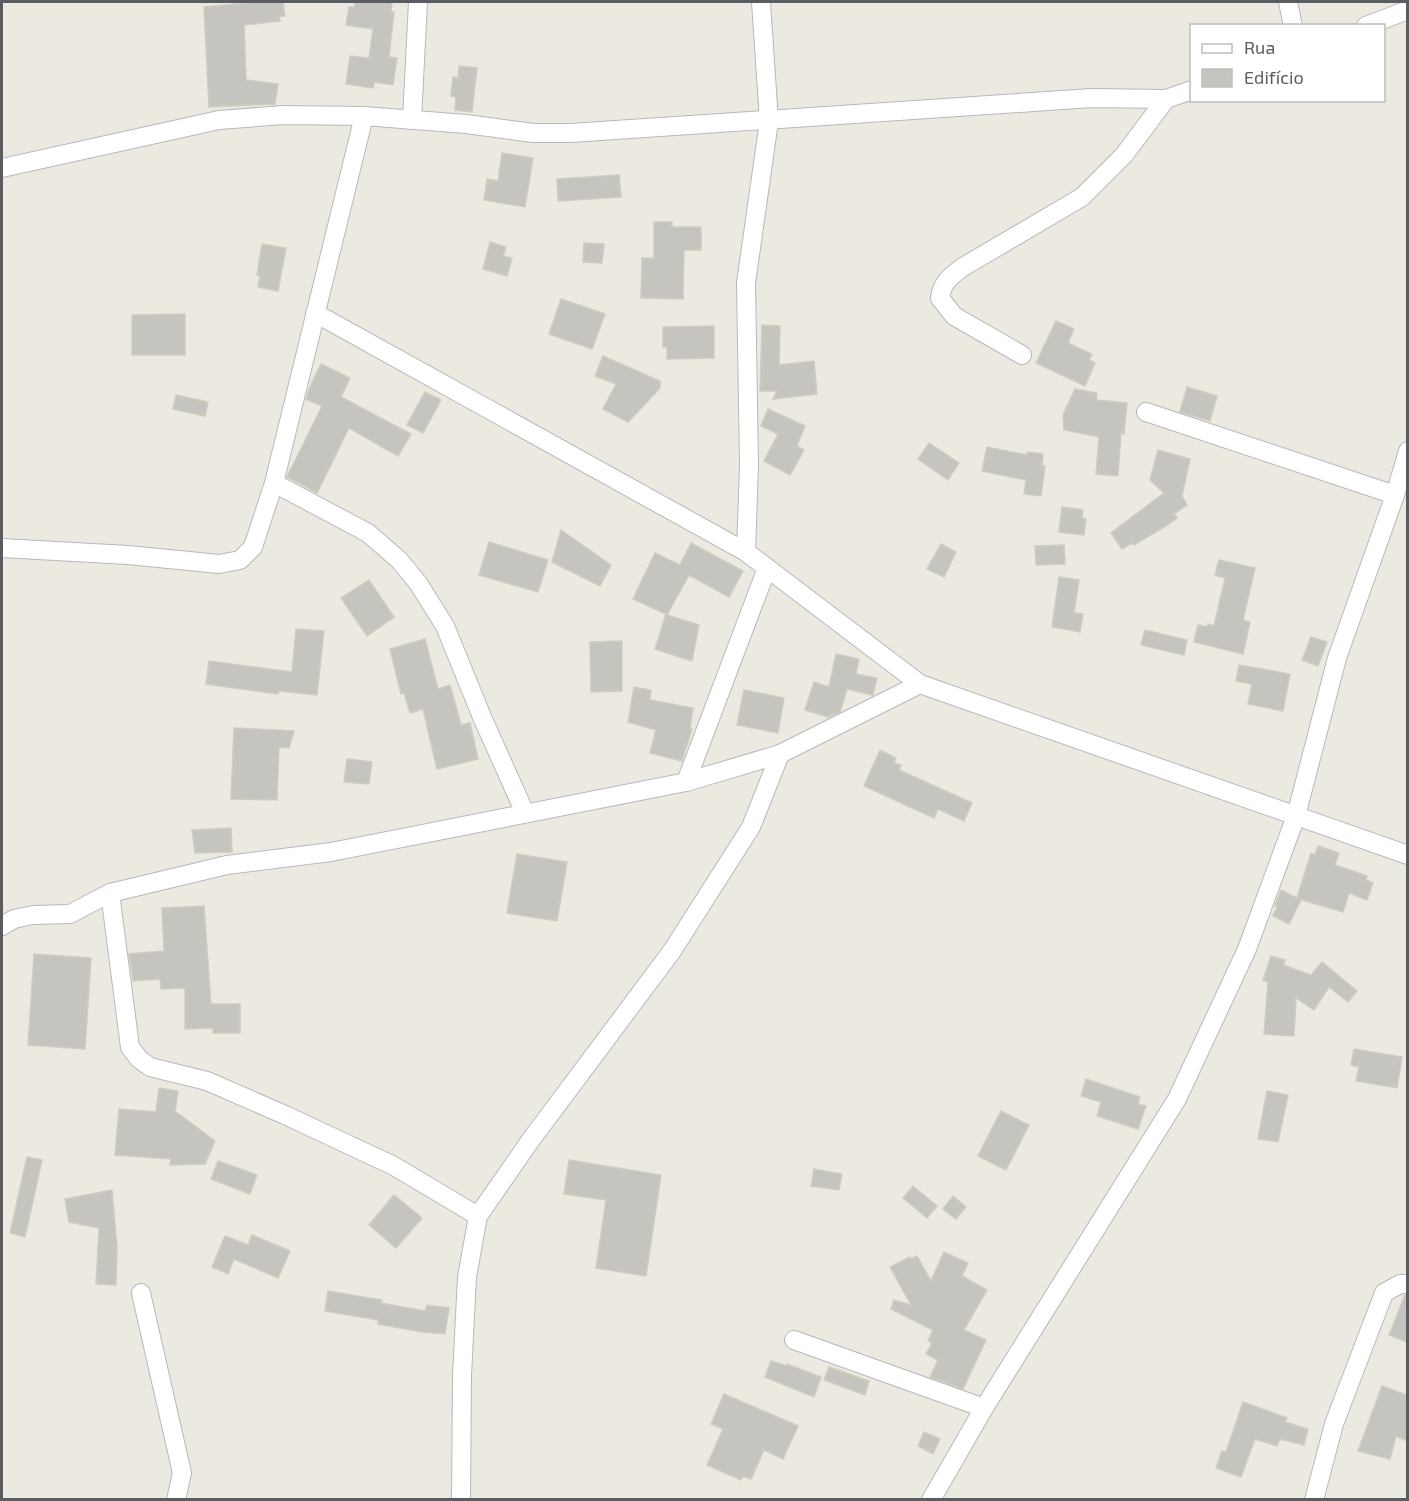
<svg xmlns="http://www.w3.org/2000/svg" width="1409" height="1501" font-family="'Exo 2',sans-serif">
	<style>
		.building { fill: #c6c4be; stroke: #d0ccbf; stroke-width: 1.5 }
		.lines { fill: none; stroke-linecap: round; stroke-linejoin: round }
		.minor-casing { stroke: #b6b8bd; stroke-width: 20 }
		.minor { stroke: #fff; stroke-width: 18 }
	</style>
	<rect width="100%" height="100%" fill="#eceae0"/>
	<g class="building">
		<path d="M 257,2 L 283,2 L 285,16 L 279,17 L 280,21 L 244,25 L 246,80 L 278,84 L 275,104 L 209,107 L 204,7 Z"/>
		<path d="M 355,2 L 392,2 L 391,12 L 394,12 L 389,57 L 397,58 L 393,85 L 374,82 L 373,88 L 346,84 L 350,56 L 369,58 L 373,29 L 346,25 L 349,7 L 354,7 Z"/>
		<path d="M 459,66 L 477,68 L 472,112 L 455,110 L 456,97 L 451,96 L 453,77 L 458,78 Z"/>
		<path d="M 502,153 L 533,158 L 525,207 L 484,200 L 487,179 L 498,181 Z"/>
		<path d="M 619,175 L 621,197 L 558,201 L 557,179 Z"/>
		<path d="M 654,222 L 672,222 L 672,227 L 701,227 L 701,250 L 684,250 L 683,299 L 641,298 L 642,258 L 654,258 Z"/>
		<path d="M 490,242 L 506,247 L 503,256 L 512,258 L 507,276 L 483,269 Z"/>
		<path d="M 584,243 L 604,244 L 602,263 L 583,262 Z"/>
		<path d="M 262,244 L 286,248 L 278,291 L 258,287 L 260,275 L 257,275 Z"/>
		<path d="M 561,299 L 605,314 L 592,349 L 549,334 Z"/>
		<path d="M 185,314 L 185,355 L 132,355 L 132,315 Z"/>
		<path d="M 1056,321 L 1074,329 L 1068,343 L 1092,354 L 1089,360 L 1095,363 L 1085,386 L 1036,363 Z"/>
		<path d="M 762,325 L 780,326 L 779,365 L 814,361 L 817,394 L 773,399 L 777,391 L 760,391 Z"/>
		<path d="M 714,326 L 714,358 L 667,359 L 667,347 L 663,347 L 663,327 Z"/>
		<path d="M 603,356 L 660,381 L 660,388 L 628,422 L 603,409 L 616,384 L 595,376 Z"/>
		<path d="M 321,364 L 350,378 L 341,397 L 411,434 L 398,456 L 349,428 L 317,493 L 287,477 L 322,406 L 306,399 L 309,389 Z"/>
		<path d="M 1187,387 L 1217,396 L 1210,421 L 1180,412 Z"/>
		<path d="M 1075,389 L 1097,393 L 1096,400 L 1127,403 L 1124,434 L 1121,433 L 1118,476 L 1096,474 L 1099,437 L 1064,430 L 1063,415 Z"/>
		<path d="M 425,392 L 441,400 L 423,433 L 407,425 Z"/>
		<path d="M 176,395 L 208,402 L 205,416 L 173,409 Z"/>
		<path d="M 768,409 L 805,426 L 797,446 L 804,450 L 790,475 L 764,461 L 778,434 L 761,426 Z"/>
		<path d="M 929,443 L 959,463 L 948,480 L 918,459 Z"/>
		<path d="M 987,447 L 1027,455 L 1027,452 L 1043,454 L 1042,466 L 1045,466 L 1041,496 L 1024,494 L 1026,480 L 982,471 Z"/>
		<path d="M 1158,450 L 1190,459 L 1182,496 L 1187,505 L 1174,514 L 1177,518 L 1164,527 L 1134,545 L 1132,543 L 1122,549 L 1111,533 L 1164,493 L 1150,480 Z"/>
		<path d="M 1062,507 L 1083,510 L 1082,518 L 1086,519 L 1084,535 L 1059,532 Z"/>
		<path d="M 561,530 L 611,565 L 600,586 L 552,562 Z"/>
		<path d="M 489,542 L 548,560 L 538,592 L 479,575 Z"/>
		<path d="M 691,543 L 743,571 L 729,597 L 689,575 L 667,615 L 699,625 L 692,661 L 655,649 L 666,614 L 633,599 L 655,553 L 680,565 Z"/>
		<path d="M 941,544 L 956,552 L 944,577 L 927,569 Z"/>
		<path d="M 1064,545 L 1065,564 L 1036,565 L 1035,546 Z"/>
		<path d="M 1219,560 L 1255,568 L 1243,620 L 1250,622 L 1243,654 L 1194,642 L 1198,625 L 1207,627 L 1208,624 L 1214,626 L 1225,578 L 1215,575 Z"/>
		<path d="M 1059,577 L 1079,580 L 1074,613 L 1083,614 L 1080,632 L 1052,627 Z"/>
		<path d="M 369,580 L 394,617 L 367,636 L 341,598 Z"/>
		<path d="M 296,629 L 324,631 L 317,695 L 278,691 L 278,694 L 206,684 L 209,661 L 292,672 Z"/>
		<path d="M 1145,630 L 1187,640 L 1184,655 L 1141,645 Z"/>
		<path d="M 1311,637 L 1327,642 L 1318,666 L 1302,660 Z"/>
		<path d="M 425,639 L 438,689 L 450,685 L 461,725 L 470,723 L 478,759 L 437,769 L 423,709 L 410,713 L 404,693 L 401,694 L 390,649 Z"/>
		<path d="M 622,641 L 622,691 L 591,692 L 590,642 Z"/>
		<path d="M 836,654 L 859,659 L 856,674 L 877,678 L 873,695 L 847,689 L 840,712 L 828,717 L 805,710 L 814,682 L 829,687 Z"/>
		<path d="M 1239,665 L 1290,674 L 1283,711 L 1248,704 L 1252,684 L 1236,681 Z"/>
		<path d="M 634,687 L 651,690 L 650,700 L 693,708 L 690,729 L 692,729 L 682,761 L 650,753 L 656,730 L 628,722 Z"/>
		<path d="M 744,690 L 784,698 L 778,733 L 737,725 Z"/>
		<path d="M 234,728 L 294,731 L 289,748 L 279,747 L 277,800 L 231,799 Z"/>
		<path d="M 880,750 L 896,758 L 894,763 L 901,765 L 899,770 L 972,803 L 964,821 L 938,809 L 934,818 L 864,786 Z"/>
		<path d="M 347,759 L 372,762 L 369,784 L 344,782 Z"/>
		<path d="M 231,828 L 232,852 L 195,853 L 192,830 Z"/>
		<path d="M 1318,846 L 1339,853 L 1335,865 L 1367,876 L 1366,880 L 1373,883 L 1367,900 L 1349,893 L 1343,912 L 1299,899 L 1301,900 L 1289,924 L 1273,916 L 1277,907 L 1275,906 L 1281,890 L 1297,898 L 1311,853 L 1315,855 Z"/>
		<path d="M 517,854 L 567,862 L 557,921 L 507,913 Z"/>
		<path d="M 204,906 L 211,1004 L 240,1004 L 240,1033 L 213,1033 L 213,1028 L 185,1029 L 185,988 L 161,989 L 160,979 L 133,981 L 129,954 L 164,951 L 162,908 Z"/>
		<path d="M 34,954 L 91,958 L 85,1049 L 28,1045 Z"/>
		<path d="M 1271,956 L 1285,960 L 1283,965 L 1311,975 L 1322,962 L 1357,991 L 1348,1002 L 1329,987 L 1314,1010 L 1296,998 L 1294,1036 L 1264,1034 L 1268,982 L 1263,980 Z"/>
		<path d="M 1354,1049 L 1402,1057 L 1397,1088 L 1356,1081 L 1359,1067 L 1351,1065 Z"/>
		<path d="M 1086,1079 L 1140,1097 L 1138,1104 L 1146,1106 L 1138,1129 L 1097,1116 L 1101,1102 L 1081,1096 Z"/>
		<path d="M 159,1088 L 178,1091 L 175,1111 L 215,1141 L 205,1164 L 170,1165 L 171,1159 L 115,1155 L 119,1109 L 156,1112 Z"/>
		<path d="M 1267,1091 L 1288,1095 L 1278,1142 L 1258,1139 Z"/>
		<path d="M 1001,1111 L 1029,1125 L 1006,1170 L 978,1156 Z"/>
		<path d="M 27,1157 L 42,1160 L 25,1237 L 10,1233 Z"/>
		<path d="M 569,1160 L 661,1175 L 646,1276 L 596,1268 L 606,1200 L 564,1194 Z"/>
		<path d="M 218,1161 L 257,1175 L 250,1194 L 211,1179 Z"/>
		<path d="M 814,1169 L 842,1174 L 839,1190 L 811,1186 Z"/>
		<path d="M 913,1186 L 937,1206 L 927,1218 L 903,1198 Z"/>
		<path d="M 112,1190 L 117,1248 L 116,1285 L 96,1284 L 99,1228 L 69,1222 L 65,1199 Z"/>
		<path d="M 394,1195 L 422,1218 L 396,1248 L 369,1225 Z"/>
		<path d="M 953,1196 L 966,1207 L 956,1219 L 943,1209 Z"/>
		<path d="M 252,1235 L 290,1251 L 278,1278 L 234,1259 L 228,1274 L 212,1267 L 225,1236 L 248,1245 Z"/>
		<path d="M 944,1252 L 968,1263 L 962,1276 L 987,1290 L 964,1330 L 986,1340 L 963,1389 L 930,1377 L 938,1360 L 926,1354 L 932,1343 L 928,1341 L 933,1330 L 891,1309 L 894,1300 L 911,1305 L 890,1267 L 910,1257 L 911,1259 L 917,1256 L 931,1281 Z"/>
		<path d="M 328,1291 L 382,1300 L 381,1303 L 425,1311 L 427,1305 L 449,1308 L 445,1334 L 422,1332 L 378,1324 L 378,1320 L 325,1311 Z"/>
		<path d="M 1405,1295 L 1407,1295 L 1407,1342 L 1389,1335 Z"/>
		<path d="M 771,1361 L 787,1366 L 787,1364 L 821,1377 L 814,1397 L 765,1377 Z"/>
		<path d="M 829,1367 L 869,1381 L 865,1395 L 824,1380 Z"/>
		<path d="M 1382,1386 L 1407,1395 L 1407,1441 L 1396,1436 L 1390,1459 L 1358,1451 Z"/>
		<path d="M 724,1394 L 798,1426 L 783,1459 L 764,1450 L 751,1479 L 743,1476 L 741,1480 L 707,1465 L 723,1429 L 711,1424 Z"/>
		<path d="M 1243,1402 L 1287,1418 L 1285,1422 L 1308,1429 L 1304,1445 L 1280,1439 L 1277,1446 L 1255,1439 L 1241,1477 L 1216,1468 L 1222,1451 L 1226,1452 Z"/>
		<path d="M 924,1432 L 940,1439 L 933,1454 L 918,1446 Z"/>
	</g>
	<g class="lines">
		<g class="minor-casing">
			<g id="minor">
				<path d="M 1288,2 L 1293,26"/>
				<path d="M 1366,26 L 1408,10"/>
				<path d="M 412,120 L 418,2"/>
				<path d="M 2,168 L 219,120 L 284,115 L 364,116 L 466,124 L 533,133 L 571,133 L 1092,98 L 1166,99 L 1192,90"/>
				<path d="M 315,313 L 746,552 L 920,684 L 1408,855"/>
				<path d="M 1022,355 L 954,316 L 940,298 C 942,282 951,276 963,267 L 1082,197 L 1124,155 L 1166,99"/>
				<path d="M 1146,412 L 1395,495"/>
				<path d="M 274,483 L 368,533 L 399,560 L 418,583 L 445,626 L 482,717 L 525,813"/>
				<path d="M 2,548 L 128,555 L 219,564 L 240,560 L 253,547 L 274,483 L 364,116"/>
				<path d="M 746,552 L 749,465 L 746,283 L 769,121 L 761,2"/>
				<path d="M 686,782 L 767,568"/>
				<path d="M 110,893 L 130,1047 L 139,1059 L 150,1067 L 207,1081 L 285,1115 L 394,1166 L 478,1216"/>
				<path d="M 2,926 L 14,919 L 33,915 L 70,914 L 110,893 L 227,865 L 331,852 L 686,782 L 780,754 L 920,684"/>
				<path d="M 141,1293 L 182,1473 L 176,1500"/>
				<path d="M 794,1340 L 984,1408"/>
				<path d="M 461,1500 L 462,1375 L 467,1277 L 478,1216 L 530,1141 L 672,951 L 751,827 L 780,754"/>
				<path d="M 931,1500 L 984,1408 L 1177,1099 L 1247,949 L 1296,816 L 1337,658 L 1395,495 L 1408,451"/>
				<path d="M 1314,1500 L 1334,1424 L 1384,1293 L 1400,1284 L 1408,1284"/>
			</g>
		</g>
		<use href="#minor" class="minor"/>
	</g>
	<rect width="1409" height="1501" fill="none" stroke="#595c61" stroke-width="6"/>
	<rect x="1190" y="24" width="195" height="78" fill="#ffffff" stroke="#bdbec0" stroke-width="1.5"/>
	<rect x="1202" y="44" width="30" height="9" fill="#ffffff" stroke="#bdbec0" stroke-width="1.5"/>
	<text x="1244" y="54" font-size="18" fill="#595c61">Rua</text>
	<rect x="1202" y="69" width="30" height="18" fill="#c6c4be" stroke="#bdbec0" stroke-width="1.5"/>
	<text x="1244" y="84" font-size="18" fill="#595c61">Edifício</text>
</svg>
